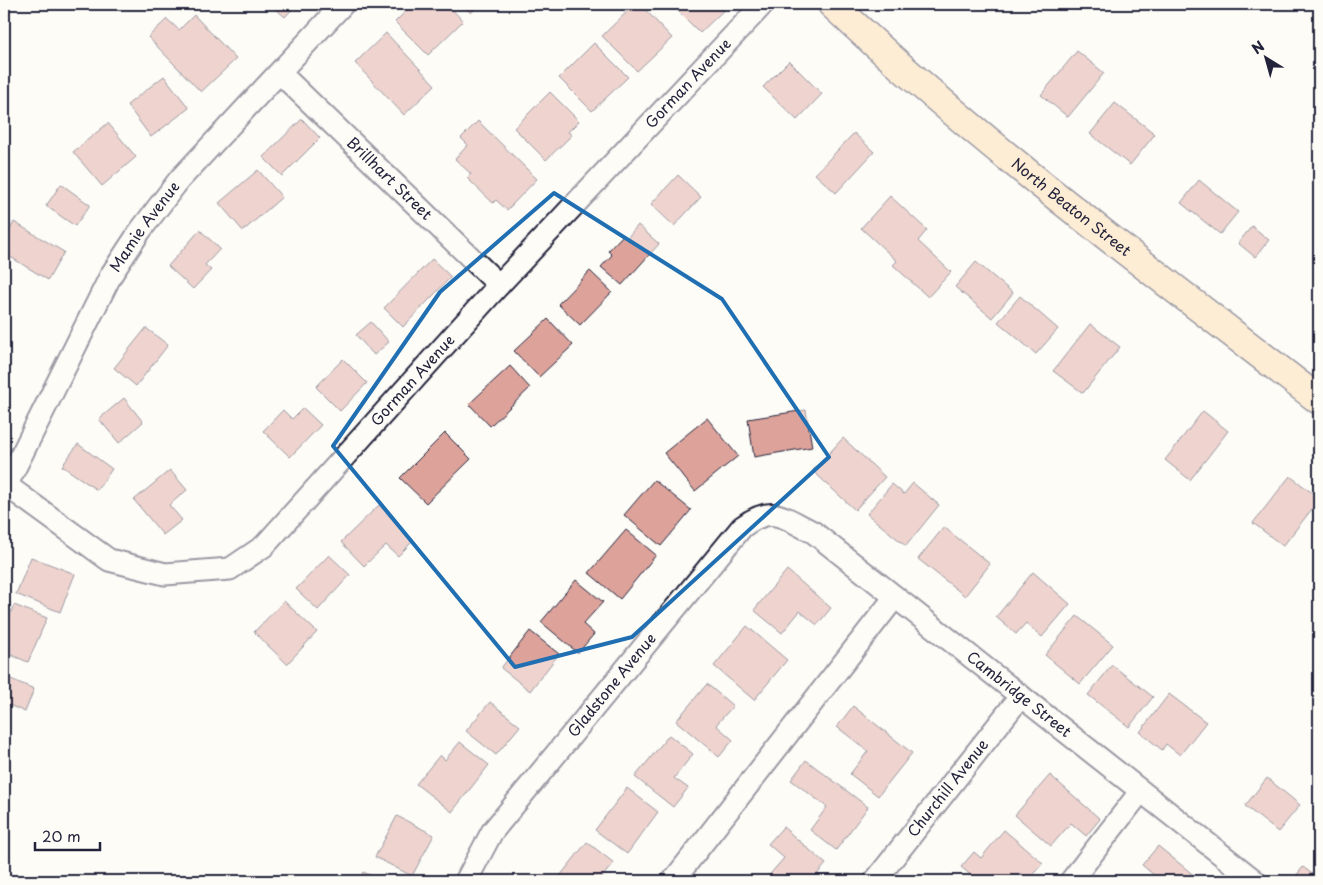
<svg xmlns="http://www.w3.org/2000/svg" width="1323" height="885" font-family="'Playpen Sans',sans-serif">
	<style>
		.building { fill: #dda39b; stroke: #22223b }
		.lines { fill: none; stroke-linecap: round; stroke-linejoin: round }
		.minor-casing { stroke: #22223b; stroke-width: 25 }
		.major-casing { stroke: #22223b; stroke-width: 31 }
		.minor { stroke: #fdfcf7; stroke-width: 21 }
		.major { stroke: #fedbac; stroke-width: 28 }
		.marked { fill: none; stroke: #1f6fb2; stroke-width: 4; stroke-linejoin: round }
		.labels { text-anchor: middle; stroke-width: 4.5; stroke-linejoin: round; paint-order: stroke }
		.street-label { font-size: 15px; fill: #22223b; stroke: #fdfcf7 }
	</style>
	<rect width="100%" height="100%" fill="#fdfcf7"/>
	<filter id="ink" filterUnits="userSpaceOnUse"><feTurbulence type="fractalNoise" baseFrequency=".02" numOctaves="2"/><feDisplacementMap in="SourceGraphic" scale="10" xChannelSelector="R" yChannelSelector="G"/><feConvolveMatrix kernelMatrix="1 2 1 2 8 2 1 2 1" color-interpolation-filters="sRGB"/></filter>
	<g filter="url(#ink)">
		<g class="building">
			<path d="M 270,4 L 297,4 L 285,17 Z"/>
			<path d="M 413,4 L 447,4 L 463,21 L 428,55 L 395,22 Z"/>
			<path d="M 461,4 L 480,4 L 471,13 Z"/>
			<path d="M 635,4 L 640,4 L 672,38 L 637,71 L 602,36 Z"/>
			<path d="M 671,4 L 730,4 L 700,33 Z"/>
			<path d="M 194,15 L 236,59 L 201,92 L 148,37 L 167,19 L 179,30 Z"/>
			<path d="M 386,33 L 435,85 L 404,115 L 355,63 Z"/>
			<path d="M 594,43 L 628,77 L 592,111 L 559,78 Z"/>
			<path d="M 1077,51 L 1104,73 L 1068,117 L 1041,95 Z"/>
			<path d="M 789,61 L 822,94 L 797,120 L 763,87 Z"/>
			<path d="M 164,76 L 189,108 L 151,137 L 127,105 Z"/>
			<path d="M 550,92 L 579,121 L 568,132 L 572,135 L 546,160 L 514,128 Z"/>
			<path d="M 1115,103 L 1155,134 L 1130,165 L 1090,134 Z"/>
			<path d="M 302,119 L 320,138 L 282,176 L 263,157 Z"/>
			<path d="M 478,121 L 537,179 L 507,210 L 496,200 L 493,203 L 467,178 L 471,174 L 455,159 L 468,145 L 461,138 Z"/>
			<path d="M 108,123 L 136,157 L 102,186 L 73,152 Z"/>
			<path d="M 854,133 L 874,152 L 836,193 L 815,174 Z"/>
			<path d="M 258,170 L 282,197 L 243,231 L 219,203 Z"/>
			<path d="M 678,175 L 701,197 L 674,226 L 651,204 Z"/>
			<path d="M 1199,180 L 1238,212 L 1220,234 L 1181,203 Z"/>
			<path d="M 61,184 L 90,205 L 75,226 L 46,206 Z"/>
			<path d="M 890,196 L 927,230 L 918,241 L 951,272 L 928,297 L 893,265 L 897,261 L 861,228 Z"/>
			<path d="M 14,222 L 64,252 L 48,280 L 4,253 L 4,241 Z"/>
			<path d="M 638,225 L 659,244 L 622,285 L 601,267 L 612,255 L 608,251 L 623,235 L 627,238 Z"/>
			<path d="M 1252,226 L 1269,240 L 1255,257 L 1238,243 Z"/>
			<path d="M 200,230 L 220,249 L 205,265 L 211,270 L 193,289 L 168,266 Z"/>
			<path d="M 432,259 L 451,277 L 403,327 L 384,308 Z"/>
			<path d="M 976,262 L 1013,293 L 992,318 L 955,287 Z"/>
			<path d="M 590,271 L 612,292 L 580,325 L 558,304 Z"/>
			<path d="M 1020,296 L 1058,329 L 1036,354 L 998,322 Z"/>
			<path d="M 548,319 L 573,345 L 539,377 L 514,351 Z"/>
			<path d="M 371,322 L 389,342 L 374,355 L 356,335 Z"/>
			<path d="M 1090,324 L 1120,347 L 1083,393 L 1053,371 Z"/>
			<path d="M 146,328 L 168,345 L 136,386 L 114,368 Z"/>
			<path d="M 343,359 L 367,383 L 340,411 L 316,387 Z"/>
			<path d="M 510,366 L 530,388 L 490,426 L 469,404 Z"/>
			<path d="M 124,398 L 143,422 L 119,443 L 99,419 Z"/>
			<path d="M 303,408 L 321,425 L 290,457 L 263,431 L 283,410 L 292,419 Z"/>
			<path d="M 806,410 L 812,447 L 754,457 L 748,419 Z"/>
			<path d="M 1203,411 L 1228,431 L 1190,480 L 1165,460 Z"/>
			<path d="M 707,418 L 738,456 L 695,491 L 664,453 Z"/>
			<path d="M 445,433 L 471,459 L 426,503 L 400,478 Z"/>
			<path d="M 843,438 L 885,477 L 855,510 L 813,471 Z"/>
			<path d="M 78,444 L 112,469 L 97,490 L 62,466 Z"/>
			<path d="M 170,470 L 187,490 L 169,505 L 182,520 L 163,535 L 134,500 Z"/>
			<path d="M 1290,476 L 1319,498 L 1319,500 L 1283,546 L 1253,523 Z"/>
			<path d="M 654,480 L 691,510 L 661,546 L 624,515 Z"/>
			<path d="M 913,483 L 939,505 L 906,546 L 867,514 L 892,484 L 904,494 Z"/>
			<path d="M 379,505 L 413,541 L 398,556 L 386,545 L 364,566 L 341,542 Z"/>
			<path d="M 944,527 L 990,564 L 965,596 L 918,559 Z"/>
			<path d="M 626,530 L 656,555 L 620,599 L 589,573 Z"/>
			<path d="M 329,555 L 350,575 L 318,610 L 296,589 Z"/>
			<path d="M 31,557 L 75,574 L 60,612 L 16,594 Z"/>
			<path d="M 787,570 L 831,608 L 817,625 L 800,611 L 782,633 L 754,610 Z"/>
			<path d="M 1033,572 L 1070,604 L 1042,637 L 1026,623 L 1016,634 L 996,617 Z"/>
			<path d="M 576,580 L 603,602 L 583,624 L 594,634 L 578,653 L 541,622 Z"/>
			<path d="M 284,601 L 317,632 L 287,664 L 254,632 Z"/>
			<path d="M 14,605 L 47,618 L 28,662 L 4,652 L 4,629 Z"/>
			<path d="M 1077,616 L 1113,645 L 1080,684 L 1045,655 Z"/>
			<path d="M 747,626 L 787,660 L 754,700 L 714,666 Z"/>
			<path d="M 530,631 L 559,654 L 530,691 L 501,668 Z"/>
			<path d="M 1112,665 L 1153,697 L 1129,727 L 1088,695 Z"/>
			<path d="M 4,676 L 34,689 L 25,712 L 9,705 L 4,718 Z"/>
			<path d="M 707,684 L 733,706 L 716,725 L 733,740 L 719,757 L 676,721 Z"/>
			<path d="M 1169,694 L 1206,722 L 1180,755 L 1166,744 L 1162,750 L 1140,732 Z"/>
			<path d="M 490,702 L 520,726 L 496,755 L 466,731 Z"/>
			<path d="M 853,706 L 912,753 L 878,796 L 850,774 L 868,751 L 837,727 Z"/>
			<path d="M 669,735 L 693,754 L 674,778 L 688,788 L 673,807 L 635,777 Z"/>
			<path d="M 460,742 L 489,765 L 452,812 L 416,784 L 440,755 L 445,760 Z"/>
			<path d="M 806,760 L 868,807 L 836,850 L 810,830 L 827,807 L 791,780 Z"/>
			<path d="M 1050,775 L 1100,819 L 1086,836 L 1071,823 L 1051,846 L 1015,815 Z"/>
			<path d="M 1267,778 L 1300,805 L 1278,832 L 1245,806 Z"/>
			<path d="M 627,788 L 658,812 L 627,854 L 595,830 Z"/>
			<path d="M 397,816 L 434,835 L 412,876 L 375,857 Z"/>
			<path d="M 783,827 L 826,864 L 811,881 L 765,880 L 784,858 L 768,844 Z"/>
			<path d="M 1004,830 L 1043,863 L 1028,880 L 1020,873 L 1013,881 L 978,881 L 961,867 L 974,852 L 981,858 Z"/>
			<path d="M 587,842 L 614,863 L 601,878 L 606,881 L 556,881 Z"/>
			<path d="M 1158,846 L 1201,881 L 1161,881 L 1142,865 Z"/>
			<path d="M 1303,867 L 1319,879 L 1319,881 L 1292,881 Z"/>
			<path d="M 363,872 L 384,881 L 359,881 Z"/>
		</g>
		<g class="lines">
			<g class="minor-casing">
				<g id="minor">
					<path id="s1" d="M 280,73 L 499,285"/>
					<path id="s2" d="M 6,485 L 109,560 L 165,574 L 230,569 L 264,546 L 499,285 L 763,4"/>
					<path id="s3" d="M 4,490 L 111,275 L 140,231 L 179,180 L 343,4"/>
					<path id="s4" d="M 466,881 L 492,832 L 742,527 C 773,504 782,517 813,532 L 1255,881"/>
					<path d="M 673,881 L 895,597"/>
					<path id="s5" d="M 875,881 L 1021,696"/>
					<path d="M 1071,881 L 1141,791"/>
				</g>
			</g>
			<g class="major-casing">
				<g id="major">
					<path id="s6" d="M 832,4 C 984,147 1154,272 1319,400"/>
				</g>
			</g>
			<use href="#minor" class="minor"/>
			<use href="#major" class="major"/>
		</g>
	</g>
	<path d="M0 0H1323V885H0ZM 554,193 L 722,299 L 829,457 L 632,637 L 515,667 L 333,446 L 440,292 Z" fill="#fdfcf7" fill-opacity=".55" fill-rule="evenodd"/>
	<path class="marked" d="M 554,193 L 722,299 L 829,457 L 632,637 L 515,667 L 333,446 L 440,292 Z"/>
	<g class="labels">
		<g class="street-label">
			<text dy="5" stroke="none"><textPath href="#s2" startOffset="919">Gorman Avenue</textPath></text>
			<text dy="5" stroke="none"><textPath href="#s1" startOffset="152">Brillhart Street</textPath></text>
			<text dy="5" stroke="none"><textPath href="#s6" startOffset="314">North Beaton Street</textPath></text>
			<text dy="5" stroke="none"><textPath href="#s3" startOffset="299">Mamie Avenue</textPath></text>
			<text dy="5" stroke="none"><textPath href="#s2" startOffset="514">Gorman Avenue</textPath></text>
			<text dy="5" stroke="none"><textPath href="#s4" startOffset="245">Gladstone Avenue</textPath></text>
			<text dy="5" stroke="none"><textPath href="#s4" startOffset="790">Cambridge Street</textPath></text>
			<text dy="5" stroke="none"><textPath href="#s5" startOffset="118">Churchill Avenue</textPath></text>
		</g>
	</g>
	<rect width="1323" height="885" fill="none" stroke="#fdfcf7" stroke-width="20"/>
	<rect x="10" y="10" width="1303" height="865" fill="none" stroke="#22223b" stroke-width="2" filter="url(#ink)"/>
	<g transform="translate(1266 58) rotate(323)" stroke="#fdfcf7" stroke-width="4" paint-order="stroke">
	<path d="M0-4L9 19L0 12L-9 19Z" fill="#22223b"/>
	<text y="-8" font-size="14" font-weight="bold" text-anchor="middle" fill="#22223b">N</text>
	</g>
	<path d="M35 842v8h65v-8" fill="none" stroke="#22223b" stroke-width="2.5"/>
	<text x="42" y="842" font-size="15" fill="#22223b" stroke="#fdfcf7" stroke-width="4" paint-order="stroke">20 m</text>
</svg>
